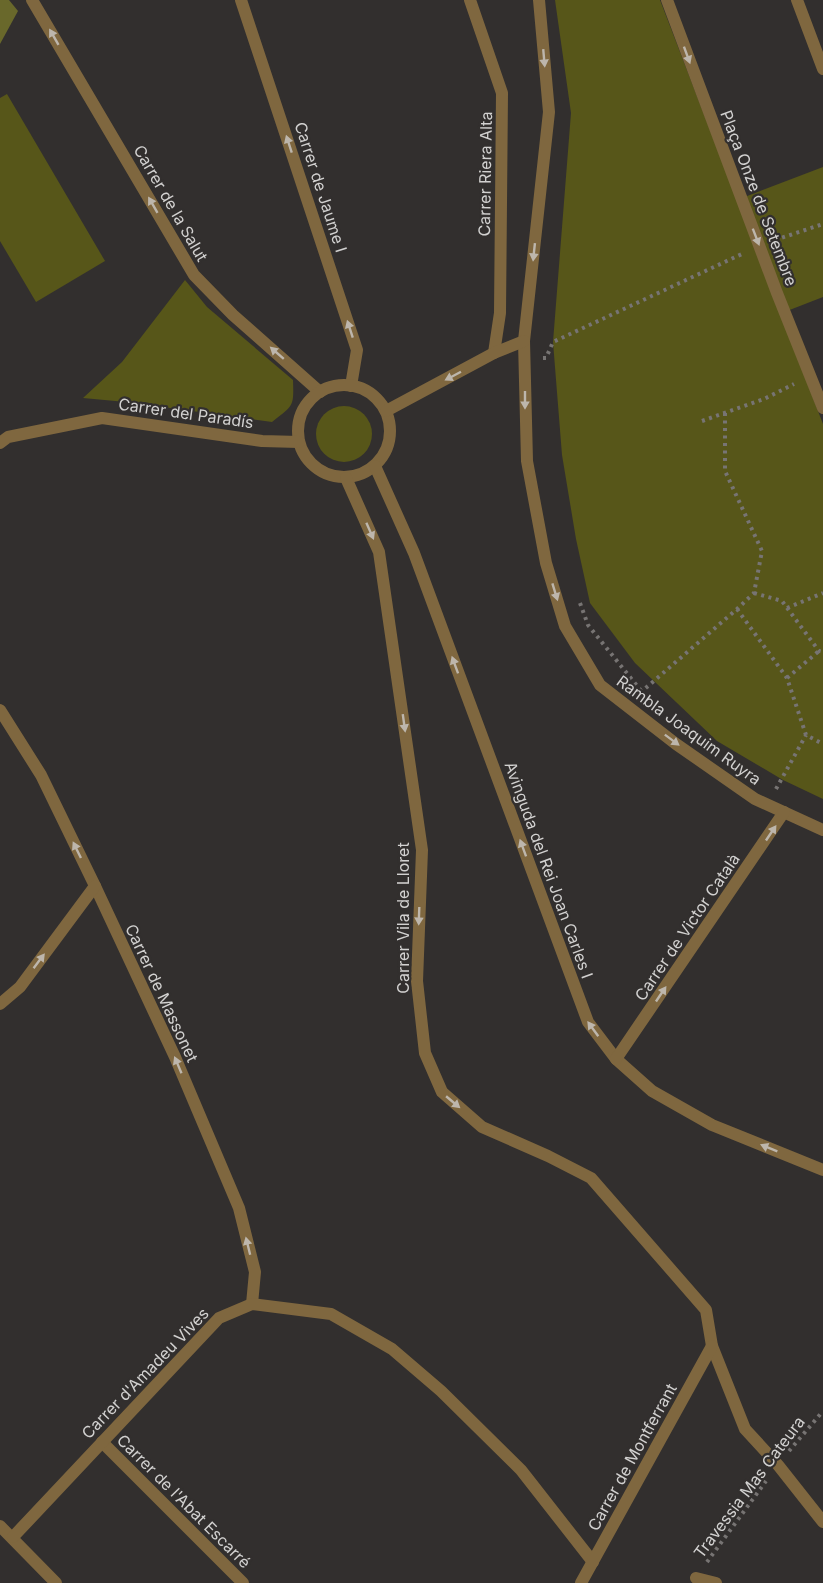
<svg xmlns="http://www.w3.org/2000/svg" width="823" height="1583" font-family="Inter,sans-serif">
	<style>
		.green { fill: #575619 }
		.forest { fill: #69682b }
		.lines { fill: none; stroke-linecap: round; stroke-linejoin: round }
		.path { stroke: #777473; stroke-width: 4; stroke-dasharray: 3 4.5; stroke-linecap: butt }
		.lane { stroke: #7f673f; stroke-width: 12 }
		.street { stroke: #7f673f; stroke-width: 12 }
		.oneway { fill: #bdb6ac }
		.labels { text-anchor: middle; stroke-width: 4.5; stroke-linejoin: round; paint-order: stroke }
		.street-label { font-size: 16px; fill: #d2d1d0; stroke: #322f2e }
	</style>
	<rect width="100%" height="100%" fill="#322f2e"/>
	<g class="green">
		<path d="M 555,0 L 660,0 L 823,424 L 823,799 L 783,780 L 717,741 L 635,663 L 590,603 L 576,539 L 562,455 L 553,342 L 571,113 Z"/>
		<path d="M 7,94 L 105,261 L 36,302 L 0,241 L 0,98 Z"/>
		<path d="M 823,167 L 823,297 L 787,311 L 742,198 Z"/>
		<path d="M 185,280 L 207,307 L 293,380 C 294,408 293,405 272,422 L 126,402 L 83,398 L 122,362 Z"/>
		<circle cx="344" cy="434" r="28"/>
	</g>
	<path class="forest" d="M 0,0 L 9,0 L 18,11 L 0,44 Z"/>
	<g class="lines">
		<g class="path">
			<path d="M 775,240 L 823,224"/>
			<path d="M 543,358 L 546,358 L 553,342 L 744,253"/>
			<path d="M 702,421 L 764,399 L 794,384"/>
			<path d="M 754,593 L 782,601 L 819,651 L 823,652"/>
			<path d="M 580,603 L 588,625 L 642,692"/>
			<path d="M 787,608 L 823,593"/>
			<path d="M 737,609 L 787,678 L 806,735 L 823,744"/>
			<path d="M 787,678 L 819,651"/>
			<path d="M 640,693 L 737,609 L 754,593 L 762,551 L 725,471 L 725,413"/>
			<path d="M 776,789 L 806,735"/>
			<path d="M 789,1451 L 823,1411"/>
			<path d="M 707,1562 L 766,1481"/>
		</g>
		<path class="lane" d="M 470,0 L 502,93 L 500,313 L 494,353"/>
		<g class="street">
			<path d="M 32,0 L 194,275 L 233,315 L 320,392"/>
			<path d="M 241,0 L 357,350 L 351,386"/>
			<path d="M 539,0 L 549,112 L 524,341 L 527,461 L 546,563 L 565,626 L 600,685 L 676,744 L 755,799 L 823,830"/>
			<path d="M 667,0 L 777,293 L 823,408"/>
			<path d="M 797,0 L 823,69"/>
			<circle cx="344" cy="431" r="46"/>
			<path d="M 386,411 L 494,353 L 524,341"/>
			<path d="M 0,443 L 8,437 L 102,418 L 262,441 L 299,442"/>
			<path d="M 375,466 L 414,553 L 588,1022 L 616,1059 L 652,1091 L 712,1125 L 823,1170"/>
			<path d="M 346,478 L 379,552 L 422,850 L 417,981 L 425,1053 L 442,1092 L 482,1127 L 548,1156 L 591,1178 L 706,1310 L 712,1346 L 745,1429 L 778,1465 L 823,1522"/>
			<path d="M 0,710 L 41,775 L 95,886 L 175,1057 L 239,1208 L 255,1272 L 252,1304"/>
			<path d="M 0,1004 L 20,987 L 95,886"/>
			<path d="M 616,1059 L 784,812"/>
			<path d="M 102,1442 L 243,1583"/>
			<path d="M 0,1526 L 56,1583"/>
			<path d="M 13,1537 L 219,1318 L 252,1304 L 331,1314 L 392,1349 L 441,1391 L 521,1470 L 593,1562"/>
			<path d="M 696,1578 L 716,1583"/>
			<path d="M 581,1583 L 712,1346"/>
		</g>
	</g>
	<defs><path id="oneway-solid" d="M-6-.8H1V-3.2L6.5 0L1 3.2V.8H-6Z" transform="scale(1.5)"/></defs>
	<g class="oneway">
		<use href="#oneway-solid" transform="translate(54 37) rotate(-120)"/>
		<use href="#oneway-solid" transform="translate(687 55) rotate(70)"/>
		<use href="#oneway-solid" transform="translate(544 58) rotate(85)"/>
		<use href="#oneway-solid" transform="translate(289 144) rotate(-108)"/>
		<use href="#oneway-solid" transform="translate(153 205) rotate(-120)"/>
		<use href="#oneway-solid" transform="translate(756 237) rotate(69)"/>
		<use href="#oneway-solid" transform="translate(534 252) rotate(96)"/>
		<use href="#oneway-solid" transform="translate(350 329) rotate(-108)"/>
		<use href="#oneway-solid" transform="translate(277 353) rotate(-139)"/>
		<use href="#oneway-solid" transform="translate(453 376) rotate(152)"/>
		<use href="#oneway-solid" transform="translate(525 400) rotate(90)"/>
		<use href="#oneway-solid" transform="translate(370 531) rotate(66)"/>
		<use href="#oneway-solid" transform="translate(555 592) rotate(73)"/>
		<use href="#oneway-solid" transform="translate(455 665) rotate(-110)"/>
		<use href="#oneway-solid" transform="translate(404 723) rotate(82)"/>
		<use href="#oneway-solid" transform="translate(672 740) rotate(37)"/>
		<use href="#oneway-solid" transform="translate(771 833) rotate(-56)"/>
		<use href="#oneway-solid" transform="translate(523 848) rotate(-110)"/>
		<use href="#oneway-solid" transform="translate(77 850) rotate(-116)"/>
		<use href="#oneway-solid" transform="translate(419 916) rotate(92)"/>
		<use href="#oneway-solid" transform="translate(39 961) rotate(-53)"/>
		<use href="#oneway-solid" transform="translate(661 994) rotate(-56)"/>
		<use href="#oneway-solid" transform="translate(593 1029) rotate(-126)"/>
		<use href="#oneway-solid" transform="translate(178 1065) rotate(-113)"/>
		<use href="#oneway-solid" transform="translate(453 1102) rotate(40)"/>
		<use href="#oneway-solid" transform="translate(769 1148) rotate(-158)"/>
		<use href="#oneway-solid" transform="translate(248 1246) rotate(-104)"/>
	</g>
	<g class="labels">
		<g class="street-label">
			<text transform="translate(485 174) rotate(-89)" y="6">Carrer Riera Alta</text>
			<text transform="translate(321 187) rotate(72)" y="6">Carrer de Jaume I</text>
			<text transform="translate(759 198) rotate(69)" y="6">Plaça Onze de Setembre</text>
			<text transform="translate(171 203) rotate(60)" y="6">Carrer de la Salut</text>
			<text transform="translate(186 413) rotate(8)" y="6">Carrer del Paradís</text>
			<text transform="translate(689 730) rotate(36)" y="6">Rambla Joaquim Ruyra</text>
			<text transform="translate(549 870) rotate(70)" y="6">Avinguda del Rei Joan Carles I</text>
			<text transform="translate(403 918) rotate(-90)" y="6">Carrer Vila de Lloret</text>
			<text transform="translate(687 927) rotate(-56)" y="6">Carrer de Victor Català</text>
			<text transform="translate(162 993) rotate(65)" y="6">Carrer de Massonet</text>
			<text transform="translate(145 1373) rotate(-46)" y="6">Carrer d'Amadeu Vives</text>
			<text transform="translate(632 1457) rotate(-61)" y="6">Carrer de Montferrant</text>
			<text transform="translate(749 1487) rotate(-53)" y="6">Travessia Mas Cateura</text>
			<text transform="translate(184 1501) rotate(45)" y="6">Carrer de l'Abat Escarré</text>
		</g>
	</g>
</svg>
